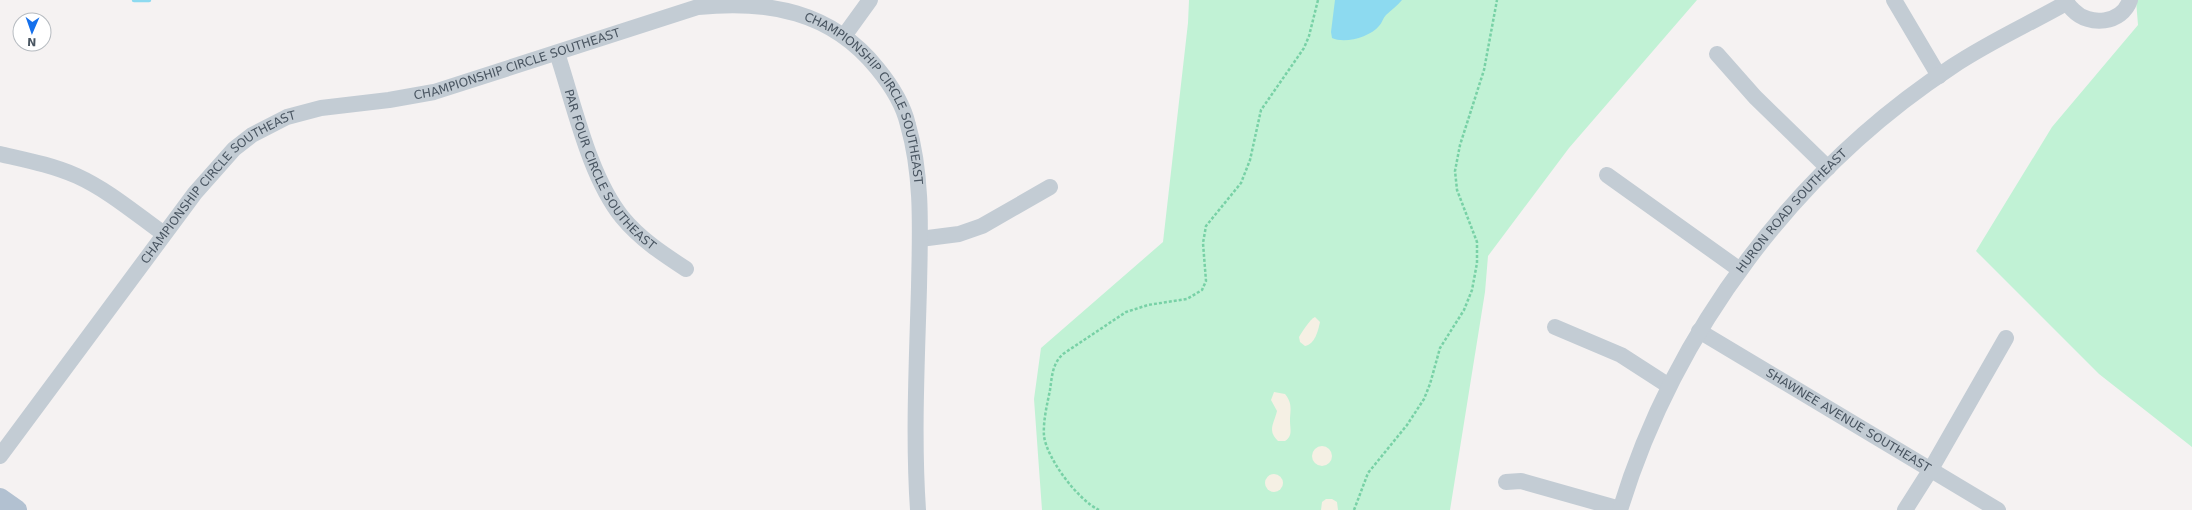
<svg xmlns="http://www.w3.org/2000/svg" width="2192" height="510" font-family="'DejaVu Sans',sans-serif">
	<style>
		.green { fill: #c1f2d5 }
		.sand { fill: #f5f0e4 }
		.water { fill: #8ddaf0 }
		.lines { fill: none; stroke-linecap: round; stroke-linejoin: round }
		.stream { stroke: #8ddaf0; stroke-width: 4.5 }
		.path { stroke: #78d1a6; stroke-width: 2.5; stroke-dasharray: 3 2; stroke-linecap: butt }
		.minor { stroke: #c3ccd4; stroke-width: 16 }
		.major { stroke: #b2c1d1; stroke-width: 20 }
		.labels { text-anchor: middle; stroke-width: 3.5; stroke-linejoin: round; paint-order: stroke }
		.street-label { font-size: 12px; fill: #495561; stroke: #fff }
	</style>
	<rect width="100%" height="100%" fill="#f5f2f2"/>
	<g class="green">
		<path d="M 1189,0 L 1697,0 L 1569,148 L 1488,256 L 1485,292 L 1450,510 L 1042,510 L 1034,399 L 1041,348 L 1163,242 L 1188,23 Z"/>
		<path d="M 2136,0 L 2192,0 L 2192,447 L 2099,374 L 1976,251 L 2052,127 L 2138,25 Z"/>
	</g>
	<g class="sand">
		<path d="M 1315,317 L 1320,322 C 1318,331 1315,344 1305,346 L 1300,342 L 1299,337 C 1302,332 1310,319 1315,317 Z"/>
		<path d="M 1274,392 L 1285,394 C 1293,404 1290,410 1290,421 C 1290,429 1293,436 1285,441 L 1278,441 C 1267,430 1274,424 1277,411 L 1271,400 Z"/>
		<circle cx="1322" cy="456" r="10"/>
		<circle cx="1274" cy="483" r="9"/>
		<path d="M 1326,499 L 1332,499 L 1337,502 L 1338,510 L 1321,510 L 1322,502 Z"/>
	</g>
	<path class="water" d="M 1335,0 L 1402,0 C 1397,6 1391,10 1386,15 C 1383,18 1382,23 1379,26 C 1370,37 1345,44 1332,38 L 1331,32 Z"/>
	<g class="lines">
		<path class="stream" d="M 134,0 L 149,0"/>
		<g class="path">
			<path d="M 1099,510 C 1078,500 1047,459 1044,436 C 1043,421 1047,405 1050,390 C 1052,377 1052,364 1063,354 L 1126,312 L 1148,305 L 1187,299 L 1202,290 L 1206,281 L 1203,243 L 1206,226 L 1241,183 L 1250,160 L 1261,110 L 1304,48 L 1309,36 L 1318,0"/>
			<path d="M 1354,510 L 1368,473 L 1407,425 L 1424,399 L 1430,384 L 1440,348 L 1464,310 L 1472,290 L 1477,263 L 1477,242 L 1457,190 L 1455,171 L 1460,145 L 1484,70 L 1497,0"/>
		</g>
		<g class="minor">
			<path d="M 1894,0 L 1939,76"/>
			<path d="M 2066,0 C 2067,4 2070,7 2073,10 C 2089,27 2122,24 2130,0"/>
			<path d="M 844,36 L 870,0"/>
			<path id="s1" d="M 557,53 C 574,104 589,176 622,217 C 640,239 663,254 686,269"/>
			<path d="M 1717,54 L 1755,97 L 1828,168"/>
			<path d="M 0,154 C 26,160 52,165 77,176 C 108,190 136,214 164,234"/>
			<path d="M 1607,175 L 1740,270"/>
			<path d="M 920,239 L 959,234 L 982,226 L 1050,187"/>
			<path d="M 1555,327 L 1621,355 L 1669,386"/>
			<path id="s2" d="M 1699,331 L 1998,510"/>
			<path id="s3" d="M 0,456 L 195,193 L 234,149 L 252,135 L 287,117 L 321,108 L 389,100 L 434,92 L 698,7 C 768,0 831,11 877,68 C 891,85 903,103 908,125 C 923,177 920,233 919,287 C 917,362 913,436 918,510"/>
			<path d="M 1506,482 L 1521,481 L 1620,509"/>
			<path id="s4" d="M 1620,510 C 1675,330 1796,169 1953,66 C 1989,42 2029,24 2066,3"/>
			<path d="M 1905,510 L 1931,469 L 2006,338"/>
		</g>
		<path class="major" d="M 0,498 L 17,510"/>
	</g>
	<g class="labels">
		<g class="street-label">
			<text dy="4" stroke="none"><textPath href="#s3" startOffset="685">CHAMPIONSHIP CIRCLE SOUTHEAST</textPath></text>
			<text dy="4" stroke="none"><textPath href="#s3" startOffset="1091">CHAMPIONSHIP CIRCLE SOUTHEAST</textPath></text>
			<text dy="4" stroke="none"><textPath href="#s1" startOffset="130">PAR FOUR CIRCLE SOUTHEAST</textPath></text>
			<text dy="4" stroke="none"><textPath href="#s3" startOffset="349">CHAMPIONSHIP CIRCLE SOUTHEAST</textPath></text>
			<text dy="4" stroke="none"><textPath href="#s4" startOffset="348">HURON ROAD SOUTHEAST</textPath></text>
			<text dy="4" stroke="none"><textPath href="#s2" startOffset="174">SHAWNEE AVENUE SOUTHEAST</textPath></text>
		</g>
	</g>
	<g transform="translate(32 32) rotate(182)"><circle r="19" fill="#ffffff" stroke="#b6bbc0"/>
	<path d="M0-3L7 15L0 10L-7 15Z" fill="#1570ec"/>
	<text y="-6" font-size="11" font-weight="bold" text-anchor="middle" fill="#495561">N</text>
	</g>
</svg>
